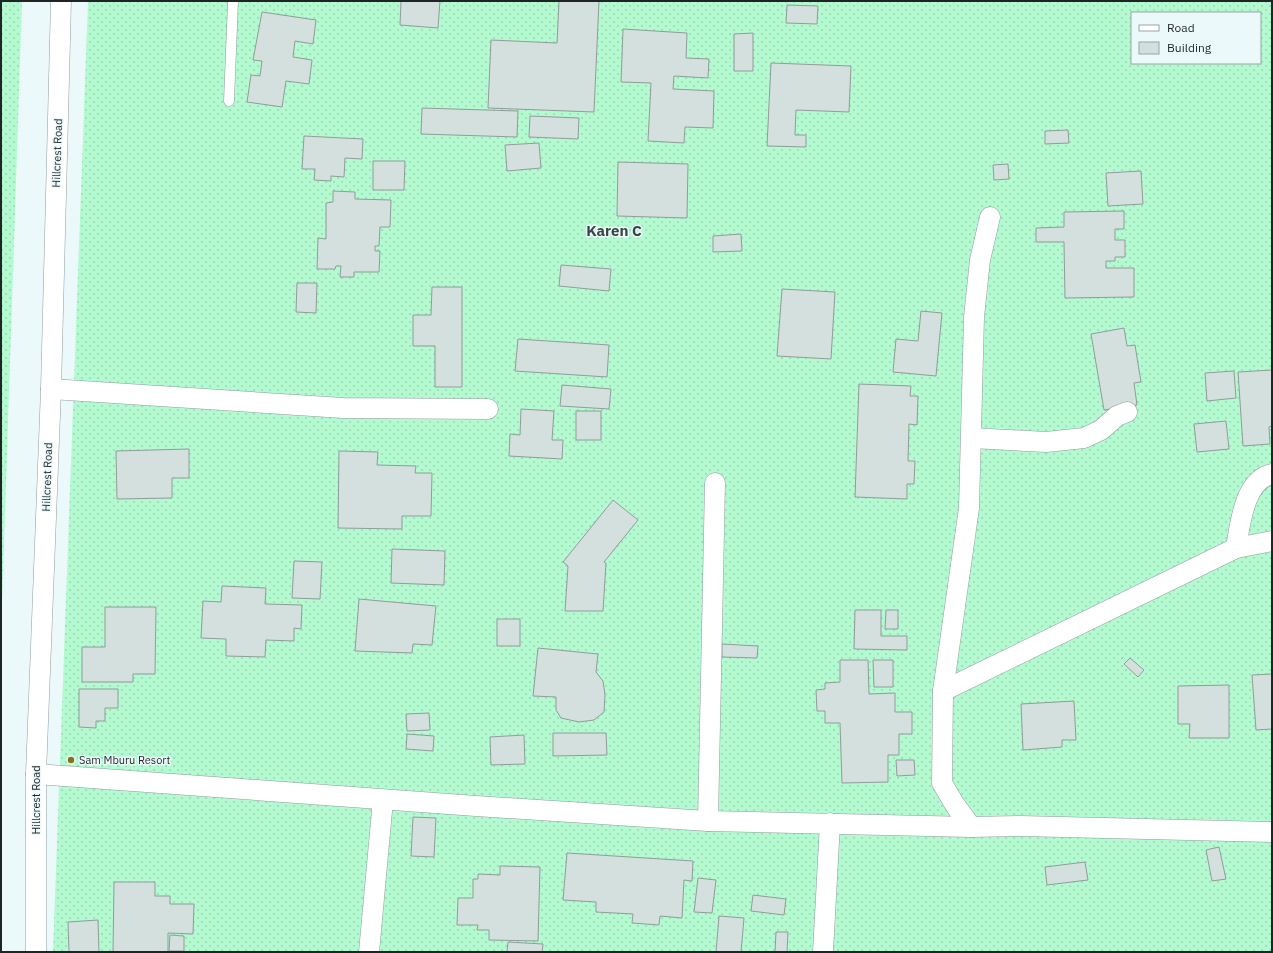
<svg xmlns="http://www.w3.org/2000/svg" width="1273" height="953" font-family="'IBM Plex Sans',sans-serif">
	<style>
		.garden { fill: url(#garden-dots); fill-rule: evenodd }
		.building { fill: #d3e0dd; stroke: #909c99 }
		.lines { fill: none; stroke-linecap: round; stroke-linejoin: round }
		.lane-casing { stroke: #909d9d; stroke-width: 11 }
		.street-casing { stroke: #909d9d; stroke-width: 21 }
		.lane { stroke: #fff; stroke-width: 10 }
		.street { stroke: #fff; stroke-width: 20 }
		.poi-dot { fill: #847518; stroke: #ebf9fa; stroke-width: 1.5 }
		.labels { text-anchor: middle; stroke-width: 3; stroke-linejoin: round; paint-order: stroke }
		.street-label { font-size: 11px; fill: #1f2424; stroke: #ebf9fa }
		.poi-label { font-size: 11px; fill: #1f2424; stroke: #ebf9fa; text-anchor: start }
		.district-label { font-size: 15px; font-weight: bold; fill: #394545; stroke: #ebf9fa }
	</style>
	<defs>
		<pattern id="garden-dots" width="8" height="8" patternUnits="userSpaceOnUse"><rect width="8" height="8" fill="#b3fad1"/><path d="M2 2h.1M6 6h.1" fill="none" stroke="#9ad6b3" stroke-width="1.8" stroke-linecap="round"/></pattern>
	</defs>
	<rect width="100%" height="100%" fill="#ebf9fa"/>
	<g class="garden">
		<path d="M 1,1 L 22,1 L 1,633 Z"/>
		<path d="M 88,1 L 1272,1 L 1272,952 L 53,952 ZM 1132,13 L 1260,13 L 1260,63 L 1132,63 Z"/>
	</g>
	<g class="building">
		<path d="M 401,1 L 440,1 L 438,28 L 400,25 Z"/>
		<path d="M 559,1 L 599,1 L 594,112 L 488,108 L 491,40 L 557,43 Z"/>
		<path d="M 787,5 L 818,6 L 817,24 L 786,23 Z"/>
		<path d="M 262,12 L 316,20 L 313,44 L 295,41 L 293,57 L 312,60 L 309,84 L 286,81 L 282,107 L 247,102 L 251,75 L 260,76 L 262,61 L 253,60 Z"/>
		<path d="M 623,29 L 687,33 L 686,58 L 709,59 L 708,78 L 674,76 L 673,89 L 714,91 L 713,128 L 685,127 L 684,143 L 648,141 L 651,83 L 621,82 Z"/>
		<path d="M 753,33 L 753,71 L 734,71 L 734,34 Z"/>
		<path d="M 771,63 L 851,66 L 849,112 L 796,110 L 795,135 L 806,135 L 806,147 L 767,146 Z"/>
		<path d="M 422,108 L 518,111 L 517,137 L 421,134 Z"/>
		<path d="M 530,116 L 579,118 L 578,139 L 529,137 Z"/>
		<path d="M 1068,130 L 1069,143 L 1045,144 L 1045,131 Z"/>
		<path d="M 304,136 L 363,139 L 362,159 L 345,158 L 344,177 L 331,176 L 331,181 L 314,180 L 315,169 L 302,169 Z"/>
		<path d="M 539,143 L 541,168 L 507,171 L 505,145 Z"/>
		<path d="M 373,161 L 405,161 L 404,190 L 373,190 Z"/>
		<path d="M 618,162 L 688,164 L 687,218 L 617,216 Z"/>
		<path d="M 1008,164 L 1009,179 L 994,180 L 993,165 Z"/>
		<path d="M 1141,171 L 1143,204 L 1108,206 L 1106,173 Z"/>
		<path d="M 333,191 L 355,192 L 355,199 L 391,200 L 390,227 L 380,227 L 379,246 L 375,246 L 375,251 L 380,251 L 379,272 L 354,272 L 354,277 L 340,277 L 341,266 L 336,266 L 335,269 L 317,269 L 318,238 L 326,239 L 326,203 L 333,202 Z"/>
		<path d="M 1124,211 L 1124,229 L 1115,229 L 1115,240 L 1125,240 L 1125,257 L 1115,257 L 1115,261 L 1106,261 L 1106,268 L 1134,268 L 1134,297 L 1065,298 L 1064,242 L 1036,242 L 1036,228 L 1064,227 L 1064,212 Z"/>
		<path d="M 741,234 L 742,251 L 713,252 L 713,236 Z"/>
		<path d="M 561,265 L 611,269 L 609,291 L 559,286 Z"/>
		<path d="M 297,283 L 317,283 L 316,313 L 296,312 Z"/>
		<path d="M 432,287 L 462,287 L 462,387 L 435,387 L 435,346 L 413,346 L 413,315 L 431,315 Z"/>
		<path d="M 782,289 L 835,292 L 831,359 L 777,356 Z"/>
		<path d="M 921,311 L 942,313 L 936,376 L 893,372 L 896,339 L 918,341 Z"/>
		<path d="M 1124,328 L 1127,346 L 1135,345 L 1141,382 L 1134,383 L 1137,405 L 1104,410 L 1091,334 Z"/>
		<path d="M 518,339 L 609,345 L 607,377 L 515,371 Z"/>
		<path d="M 1272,370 L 1272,426 L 1269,427 L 1270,444 L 1243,446 L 1238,372 Z"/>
		<path d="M 1234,371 L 1236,398 L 1207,401 L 1205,373 Z"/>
		<path d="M 859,384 L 911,386 L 910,396 L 918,396 L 917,425 L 909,424 L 908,461 L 915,461 L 914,484 L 907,484 L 907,499 L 855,497 Z"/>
		<path d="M 562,385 L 611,389 L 609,409 L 560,406 Z"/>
		<path d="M 521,409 L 554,411 L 552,440 L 563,440 L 562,459 L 509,456 L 510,434 L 520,435 Z"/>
		<rect x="576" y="411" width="25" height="29"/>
		<path d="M 1226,421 L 1229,449 L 1197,452 L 1194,424 Z"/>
		<path d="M 189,449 L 189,478 L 172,478 L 172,498 L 117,499 L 116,451 Z"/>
		<path d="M 339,451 L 378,452 L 377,465 L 416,466 L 415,473 L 432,473 L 431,516 L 402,516 L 402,529 L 338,528 Z"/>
		<path d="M 613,500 L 638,520 L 604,562 L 606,563 L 603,611 L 565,611 L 568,566 L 563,562 Z"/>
		<path d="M 392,549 L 445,551 L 444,585 L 391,583 Z"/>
		<path d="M 294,561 L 322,562 L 320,599 L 292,598 Z"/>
		<path d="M 222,586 L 266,588 L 265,604 L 302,605 L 301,629 L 294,628 L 294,641 L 266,640 L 265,657 L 226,656 L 226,639 L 201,638 L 203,601 L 221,602 Z"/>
		<path d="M 359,599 L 436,606 L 432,645 L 413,644 L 412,653 L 355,651 Z"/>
		<path d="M 105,607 L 156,607 L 155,674 L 133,674 L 133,682 L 82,682 L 82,647 L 105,647 Z"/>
		<path d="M 855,610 L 881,610 L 881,636 L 907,636 L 907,650 L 854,649 Z"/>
		<path d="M 886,610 L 898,610 L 898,629 L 885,629 Z"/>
		<rect x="497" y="619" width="23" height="27"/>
		<path d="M 722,644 L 758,646 L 757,658 L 722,657 Z"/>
		<path d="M 538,648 L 598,654 L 596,672 L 603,681 L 605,695 L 604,712 L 594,720 L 579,722 L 561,718 L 556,710 L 556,697 L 533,696 Z"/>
		<path d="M 1130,658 L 1144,670 L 1138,677 L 1124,664 Z"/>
		<path d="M 840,660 L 868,660 L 869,694 L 895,693 L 895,712 L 912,712 L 912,734 L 899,734 L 899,755 L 888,755 L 888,782 L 842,783 L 840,723 L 825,723 L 825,711 L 817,711 L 816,690 L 825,689 L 825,683 L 840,682 Z"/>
		<path d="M 873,660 L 893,660 L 893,687 L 874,687 Z"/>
		<path d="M 1272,674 L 1272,729 L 1256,730 L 1252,675 Z"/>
		<path d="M 1229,685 L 1229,738 L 1189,738 L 1190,724 L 1178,724 L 1178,686 Z"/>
		<path d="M 79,689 L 118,689 L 118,708 L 105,708 L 105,721 L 96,721 L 96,728 L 79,727 Z"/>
		<path d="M 1074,701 L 1076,740 L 1062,740 L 1062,747 L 1023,750 L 1021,704 Z"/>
		<path d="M 429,713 L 430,730 L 407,731 L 406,714 Z"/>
		<path d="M 553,733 L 606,733 L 607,755 L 553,756 Z"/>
		<path d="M 407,734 L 434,736 L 433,751 L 406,749 Z"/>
		<path d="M 524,735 L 525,764 L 491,765 L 490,737 Z"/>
		<path d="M 896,760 L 914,760 L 915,775 L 897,776 Z"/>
		<path d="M 413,817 L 436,818 L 434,857 L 411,856 Z"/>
		<path d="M 1219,847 L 1226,879 L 1212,881 L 1206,850 Z"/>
		<path d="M 567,853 L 693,861 L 692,881 L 684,880 L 682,918 L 660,916 L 659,925 L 632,923 L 633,914 L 596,912 L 596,902 L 563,900 Z"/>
		<path d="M 1085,862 L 1088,880 L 1047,885 L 1045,867 Z"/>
		<path d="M 500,866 L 540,867 L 538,941 L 489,940 L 489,930 L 477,930 L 478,925 L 457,925 L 458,898 L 473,898 L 473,879 L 478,879 L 478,874 L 500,875 Z"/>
		<path d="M 698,878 L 716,880 L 712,913 L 694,912 Z"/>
		<path d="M 114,882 L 155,882 L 155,896 L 170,896 L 170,904 L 194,904 L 193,934 L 168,933 L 168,952 L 113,952 Z"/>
		<path d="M 753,895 L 786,899 L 784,915 L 751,911 Z"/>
		<path d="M 719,916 L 744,918 L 741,952 L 716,952 Z"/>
		<path d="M 98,920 L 99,952 L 69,952 L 68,922 Z"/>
		<path d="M 776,932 L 788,932 L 787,952 L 775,952 Z"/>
		<path d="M 170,935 L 184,936 L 184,951 L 169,951 Z"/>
		<path d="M 508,942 L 543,944 L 542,952 L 507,952 Z"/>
	</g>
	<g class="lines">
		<g class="lane-casing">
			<path id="lane" d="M 229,101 L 233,1"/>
		</g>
		<g class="street-casing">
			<g id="street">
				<path d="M 51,389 L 343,408 L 488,409"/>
				<path d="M 972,438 L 1046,442 L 1084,438 L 1101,430 L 1117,416 L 1127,412"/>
				<path d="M 1236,548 C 1240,525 1244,480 1272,474"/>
				<path d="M 943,691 L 1236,548 L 1272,541"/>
				<path d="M 36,774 L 476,806 L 708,821 L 971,827 L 1020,826 L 1272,832"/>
				<path d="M 708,821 L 715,483"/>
				<path d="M 971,827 L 955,805 L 942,783 L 943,691 L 969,508 L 974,317 L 980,260 L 990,217"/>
				<path d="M 36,952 L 36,774 L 51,389 L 61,1"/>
				<path d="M 369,952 L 383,800"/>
				<path d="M 823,952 L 830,823"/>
			</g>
		</g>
		<use href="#lane" class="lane"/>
		<use href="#street" class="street"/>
	</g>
	<circle class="poi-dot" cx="71" cy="760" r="4"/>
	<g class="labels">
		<g class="street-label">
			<text transform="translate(57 153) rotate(-88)" y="4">Hillcrest Road</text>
			<text transform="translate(47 477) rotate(-88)" y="4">Hillcrest Road</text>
			<text transform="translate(36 800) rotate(-90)" y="4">Hillcrest Road</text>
		</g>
		<g class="poi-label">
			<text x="79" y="764">Sam Mburu Resort</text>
		</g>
		<g class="district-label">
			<text x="614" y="236">Karen C</text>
		</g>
	</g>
	<rect width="1273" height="953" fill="none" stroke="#1f2424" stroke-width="4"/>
	<rect x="1131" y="12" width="130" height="52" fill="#ebf9fa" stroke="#99a4a4"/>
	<rect x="1139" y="25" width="20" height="6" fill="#ffffff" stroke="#99a4a4"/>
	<text x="1167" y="32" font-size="12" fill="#1f2424">Road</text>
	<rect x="1139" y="42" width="20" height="12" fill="#d3e0dd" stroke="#99a4a4"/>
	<text x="1167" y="52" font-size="12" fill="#1f2424">Building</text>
</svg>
